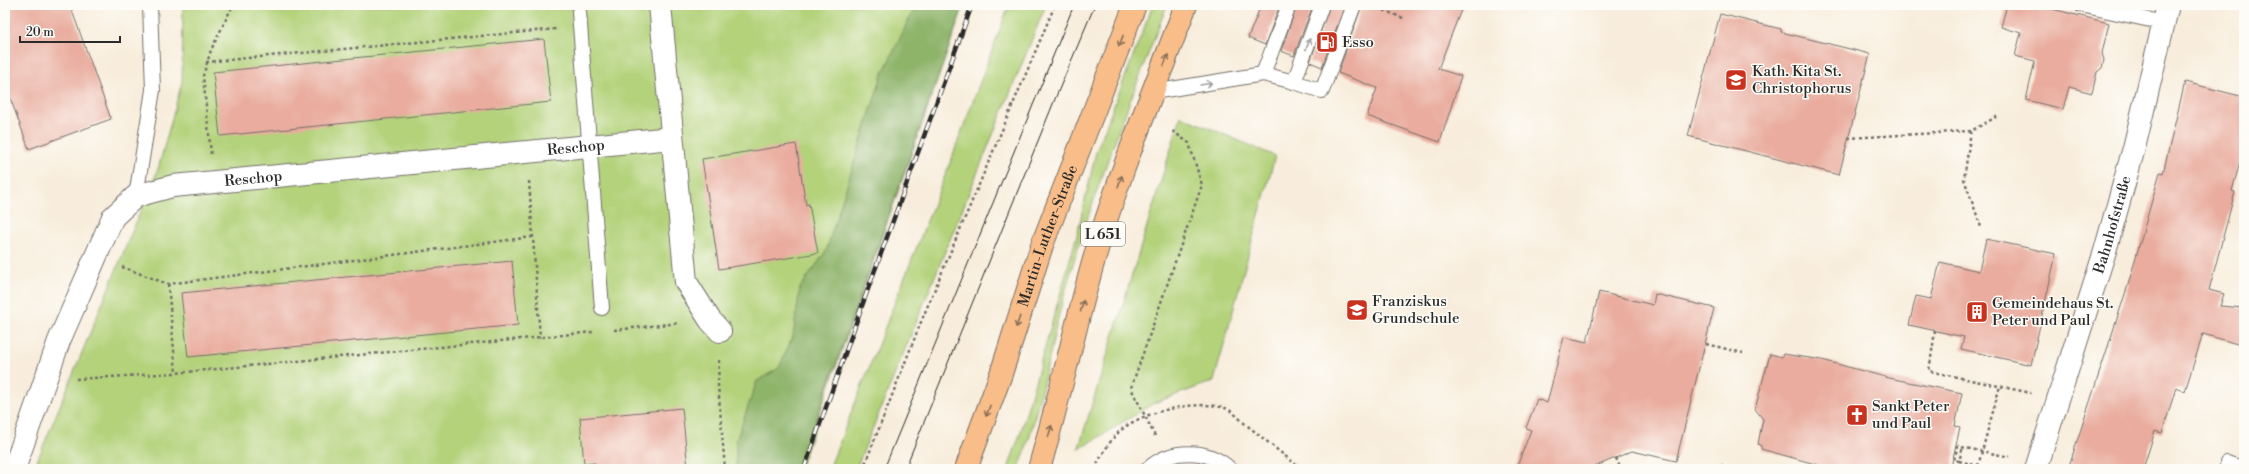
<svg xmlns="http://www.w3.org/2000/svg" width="2249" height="474" font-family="'Libre Bodoni',serif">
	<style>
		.green { fill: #b3d27a; stroke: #6f7e52 }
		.forest { fill: #8eb46a; stroke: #5c704a }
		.building { fill: #e9ac9e }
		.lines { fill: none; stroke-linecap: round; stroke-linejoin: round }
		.lane-casing { stroke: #736f69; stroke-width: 16 }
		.street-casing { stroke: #736f69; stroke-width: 24 }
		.primary-casing { stroke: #736f69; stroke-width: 24 }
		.path { stroke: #736f69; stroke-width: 2.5; stroke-dasharray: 3 3; stroke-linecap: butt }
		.lane { stroke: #fff; stroke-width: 14 }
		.street { stroke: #fff; stroke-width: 22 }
		.primary { stroke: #f8bd89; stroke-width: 22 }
		.tram { stroke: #2b2b2b; stroke-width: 1 }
		.rail-casing { stroke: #2b2b2b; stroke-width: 4.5 }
		.rail { stroke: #fdfcf7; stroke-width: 3; stroke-dasharray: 9; stroke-linecap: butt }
		.oneway { stroke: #876d55 }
		.oneway2 { stroke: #a0a0a0 }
		.labels { text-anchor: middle; stroke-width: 3; stroke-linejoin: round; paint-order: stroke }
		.shield { fill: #fdfcf7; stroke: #6a6a68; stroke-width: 1 }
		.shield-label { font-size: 14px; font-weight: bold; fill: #2b2b2b }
		.poi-label { font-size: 15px; fill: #2b2b2b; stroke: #fdfcf7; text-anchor: start }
		.street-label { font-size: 15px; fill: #2b2b2b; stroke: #fdfcf7 }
	</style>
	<rect width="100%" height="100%" fill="#fdfcf7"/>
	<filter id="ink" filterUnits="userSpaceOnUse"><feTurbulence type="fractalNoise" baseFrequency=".025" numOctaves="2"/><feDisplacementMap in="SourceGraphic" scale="8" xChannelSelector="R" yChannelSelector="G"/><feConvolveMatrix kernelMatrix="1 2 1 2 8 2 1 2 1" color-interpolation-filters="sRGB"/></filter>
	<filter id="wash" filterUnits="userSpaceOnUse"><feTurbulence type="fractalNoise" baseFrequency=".012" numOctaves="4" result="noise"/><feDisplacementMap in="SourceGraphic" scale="16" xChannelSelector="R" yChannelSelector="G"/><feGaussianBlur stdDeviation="0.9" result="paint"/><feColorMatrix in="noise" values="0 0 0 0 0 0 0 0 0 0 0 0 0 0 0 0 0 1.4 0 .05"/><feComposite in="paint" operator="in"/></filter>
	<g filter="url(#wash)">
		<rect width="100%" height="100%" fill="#f8eddc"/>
		<g class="green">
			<path d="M 183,5 L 964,5 L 800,469 L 49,469 L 35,466 L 158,169 L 182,82 Z"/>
			<path d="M 1009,5 L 1046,5 L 856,469 L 829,469 L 948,168 Z"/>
			<path d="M 1153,5 L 1167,5 C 1130,102 1090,199 1063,299 C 1048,356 1039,414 1019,469 L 1008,469 L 1021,431 L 1077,235 L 1096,152 Z"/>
			<path d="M 1181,116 L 1275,156 L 1214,381 L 1154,403 L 1078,450 Z"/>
		</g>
		<path class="forest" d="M 916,5 L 964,5 L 798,469 L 736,469 L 736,441 L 757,381 L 779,368 L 793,336 L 800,288 L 826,251 L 882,75 Z"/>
		<g id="blocks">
			<g class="building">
				<path d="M 5,5 L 70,5 L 111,119 L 29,149 L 5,84 Z"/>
				<path d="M 1261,5 L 1280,5 L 1265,45 L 1248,38 Z"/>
				<path d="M 1297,5 L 1313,5 L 1294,56 L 1281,51 Z"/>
				<path d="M 1330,5 L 1345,5 L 1322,67 L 1310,62 Z"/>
				<path d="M 1362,5 L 1463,5 L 1438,69 L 1461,76 L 1440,142 L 1367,116 L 1377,88 L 1338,73 Z"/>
				<path d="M 2007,5 L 2036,5 L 2109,23 L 2102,53 L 2104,60 L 2102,68 L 2097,72 L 2092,93 L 2069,87 L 2063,109 L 2026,100 L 2035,61 L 2015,56 L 2021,33 L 2001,27 Z"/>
				<path d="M 1720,14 L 1781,29 L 1781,32 L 1870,54 L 1839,175 L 1688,136 Z"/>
				<path d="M 544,39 L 551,102 L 220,136 L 213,72 Z"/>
				<path d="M 2185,82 L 2244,97 L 2244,147 L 2232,191 L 2235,192 L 2209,290 L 2224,294 L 2220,306 L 2244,308 L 2244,346 L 2203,334 L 2185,391 L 2176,388 L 2162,433 L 2155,431 L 2143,469 L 2068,469 L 2128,285 L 2160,172 L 2163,173 Z"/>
				<path d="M 796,144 L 806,205 L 809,204 L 818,253 L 719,269 L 702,159 Z"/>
				<path d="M 1986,239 L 2056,254 L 2031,365 L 1961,349 L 1964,337 L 1909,325 L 1916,296 L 1931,299 L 1940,262 L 1979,271 Z"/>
				<path d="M 512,261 L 518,325 L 188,357 L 181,293 Z"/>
				<path d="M 1599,292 L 1653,305 L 1655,294 L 1714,308 L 1676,461 L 1632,451 L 1589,469 L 1516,469 L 1531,430 L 1526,428 L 1537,399 L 1547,403 L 1564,337 L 1587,342 Z"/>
				<path d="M 1770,354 L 1782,357 L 1783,354 L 1822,360 L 1889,378 L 1962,393 L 1955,426 L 1960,427 L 1951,467 L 1940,464 L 1939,469 L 1833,469 L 1761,449 L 1761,445 L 1758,444 L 1763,419 L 1755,409 Z"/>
				<path d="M 682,408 L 688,469 L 596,469 L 595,463 L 584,464 L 580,418 Z"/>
			</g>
		</g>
	</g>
	<g filter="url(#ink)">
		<use href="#blocks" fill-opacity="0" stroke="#736f69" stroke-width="1"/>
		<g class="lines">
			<g class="lane-casing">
				<g id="lane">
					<path d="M 2081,5 L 2164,23"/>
					<path d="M 579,12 L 602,308"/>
					<path d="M 1263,74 L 1289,5"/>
					<path d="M 1294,82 L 1322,91 L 1354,5"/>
					<path d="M 1153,92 L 1263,74 L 1294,82 L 1322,5"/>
					<path d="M 136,196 L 153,90 L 150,5"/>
					<path d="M 2227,463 L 2244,468"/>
					<path d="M 1148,469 C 1170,448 1208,448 1230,469"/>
				</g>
			</g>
			<g class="street-casing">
				<g id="street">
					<path d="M 660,5 L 686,282 L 710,320 L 720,331"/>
					<path id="s1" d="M 14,469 L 59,341 L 113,217 L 136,196 L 173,186 L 672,138"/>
					<path id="s2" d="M 2036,469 L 2105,251 L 2134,148 L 2168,5"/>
				</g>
			</g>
			<g class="primary-casing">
				<g id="primary">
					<path id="s3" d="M 966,469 L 1001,374 L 1042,245 L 1135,5"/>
					<path d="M 1039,469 C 1058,403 1073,336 1091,270 C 1116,180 1153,93 1186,5"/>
				</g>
			</g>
			<g class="path">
				<path d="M 1378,8 L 1403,18"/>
				<path d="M 206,62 L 556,29"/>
				<path d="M 1971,131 L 1964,179 L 1981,227"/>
				<path d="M 1848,138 L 1971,131 L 1998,116"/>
				<path d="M 211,154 L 203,76 L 211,50 L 233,5"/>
				<path d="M 529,181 L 540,338"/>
				<path d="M 122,267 L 168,284 L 532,237"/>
				<path d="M 168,284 L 176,373"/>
				<path d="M 614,330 L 679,323"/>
				<path d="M 1935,331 L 1929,371 L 2031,393"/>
				<path d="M 1706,344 L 1743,353"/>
				<path d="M 719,360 L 718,385 L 725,469"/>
				<path d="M 76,379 L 176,373 L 593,332"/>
				<path d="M 1155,436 L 1131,388 L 1202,185 L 1189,143 L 1171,130"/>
				<path d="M 1958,445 L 1954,460 L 1959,461 L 1963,447"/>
				<path d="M 1956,446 L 2010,457"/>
				<path d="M 1616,458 L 1620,467"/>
				<path d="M 1959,461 L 1978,466 L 1977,469"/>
				<path d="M 1978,466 L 2000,386"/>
				<path d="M 863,469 L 923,317 L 1055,5"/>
				<path d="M 1094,469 C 1101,457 1108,443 1118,433 C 1138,412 1197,399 1225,408 C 1231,410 1239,418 1244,423 C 1263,438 1282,454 1302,469"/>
				<path d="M 1619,469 L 1620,467 L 1633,469"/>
				<path d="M 1710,469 L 1723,465"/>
			</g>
			<use href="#lane" class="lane"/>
			<use href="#street" class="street"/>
			<use href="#primary" class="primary"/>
			<g class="tram">
				<path d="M 884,469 L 1074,5"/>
				<path d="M 905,469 L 1055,99 L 1095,5"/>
			</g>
			<g class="rail-casing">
				<path id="rail" d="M 804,469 L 868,289 L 972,5"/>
			</g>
			<use href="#rail" class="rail"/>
		</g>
		<defs><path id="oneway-shaft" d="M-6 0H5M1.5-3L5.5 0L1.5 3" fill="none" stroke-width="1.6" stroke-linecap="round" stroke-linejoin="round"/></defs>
		<g class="oneway">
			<use href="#oneway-shaft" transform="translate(1121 41) rotate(111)"/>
			<use href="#oneway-shaft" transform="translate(1166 60) rotate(-70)"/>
			<use href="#oneway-shaft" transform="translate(1120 181) rotate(-71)"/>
			<use href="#oneway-shaft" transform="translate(1082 306) rotate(-76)"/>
			<use href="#oneway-shaft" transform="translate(1018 322) rotate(108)"/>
			<use href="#oneway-shaft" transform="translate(988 411) rotate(110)"/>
			<use href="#oneway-shaft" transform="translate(1050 431) rotate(-74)"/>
		</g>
		<g class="oneway2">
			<use href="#oneway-shaft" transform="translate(1308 44) rotate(-70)"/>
			<use href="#oneway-shaft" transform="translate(1206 84) rotate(-9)"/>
		</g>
	</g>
	<defs>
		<g id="fuel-square" transform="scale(1.15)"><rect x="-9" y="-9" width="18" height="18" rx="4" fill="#c8321e" stroke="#fdfcf7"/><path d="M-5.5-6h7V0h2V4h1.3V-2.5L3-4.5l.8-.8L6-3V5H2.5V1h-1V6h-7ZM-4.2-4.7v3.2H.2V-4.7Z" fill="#fff"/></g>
		<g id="school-square" transform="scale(1.15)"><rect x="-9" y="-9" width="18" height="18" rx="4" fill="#c8321e" stroke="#fdfcf7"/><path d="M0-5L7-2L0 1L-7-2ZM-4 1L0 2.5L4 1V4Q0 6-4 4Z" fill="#fff"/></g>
		<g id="building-square" transform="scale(1.15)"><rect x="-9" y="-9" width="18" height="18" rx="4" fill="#c8321e" stroke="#fdfcf7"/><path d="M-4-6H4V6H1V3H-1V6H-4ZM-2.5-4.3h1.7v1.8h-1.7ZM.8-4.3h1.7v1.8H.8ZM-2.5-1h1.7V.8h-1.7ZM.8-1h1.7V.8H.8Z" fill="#fff"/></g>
		<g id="church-square" transform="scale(1.15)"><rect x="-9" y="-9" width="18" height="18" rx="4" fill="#c8321e" stroke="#fdfcf7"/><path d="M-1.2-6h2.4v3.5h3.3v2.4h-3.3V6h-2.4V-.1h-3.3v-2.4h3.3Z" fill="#fff"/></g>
	</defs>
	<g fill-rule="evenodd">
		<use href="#fuel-square" x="1327" y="42"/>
		<use href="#school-square" x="1736" y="80"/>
		<use href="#school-square" x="1357" y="310"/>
		<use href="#building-square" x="1977" y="312"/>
		<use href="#church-square" x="1857" y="415"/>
	</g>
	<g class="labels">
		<rect class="shield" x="1081" y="222" width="44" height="24" rx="3"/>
		<g class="shield-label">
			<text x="1103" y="239">L 651</text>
		</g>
		<g class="poi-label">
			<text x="1342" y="47">Esso</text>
			<text x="1752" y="76">Kath. Kita St.<tspan x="1752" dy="17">Christophorus</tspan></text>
			<text x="1372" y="306">Franziskus<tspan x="1372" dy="17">Grundschule</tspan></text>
			<text x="1992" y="308">Gemeindehaus St.<tspan x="1992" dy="17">Peter und Paul</tspan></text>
			<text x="1872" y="411">Sankt Peter<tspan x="1872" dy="17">und Paul</tspan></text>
		</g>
		<g class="street-label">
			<text dy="5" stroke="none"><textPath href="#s1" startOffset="745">Reschop</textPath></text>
			<text dy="5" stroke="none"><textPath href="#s1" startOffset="421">Reschop</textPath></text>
			<text dy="5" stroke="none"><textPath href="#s2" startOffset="256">Bahnhofstraße</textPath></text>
			<text dy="5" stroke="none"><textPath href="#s3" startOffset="247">Martin-Luther-Straße</textPath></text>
		</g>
	</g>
	<rect width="2249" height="474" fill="none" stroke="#fdfcf7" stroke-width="20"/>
	<path d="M20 36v6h100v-6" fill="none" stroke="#2b2b2b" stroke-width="2"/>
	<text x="26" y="36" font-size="12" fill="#2b2b2b" stroke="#fdfcf7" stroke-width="3" paint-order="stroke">20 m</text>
</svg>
